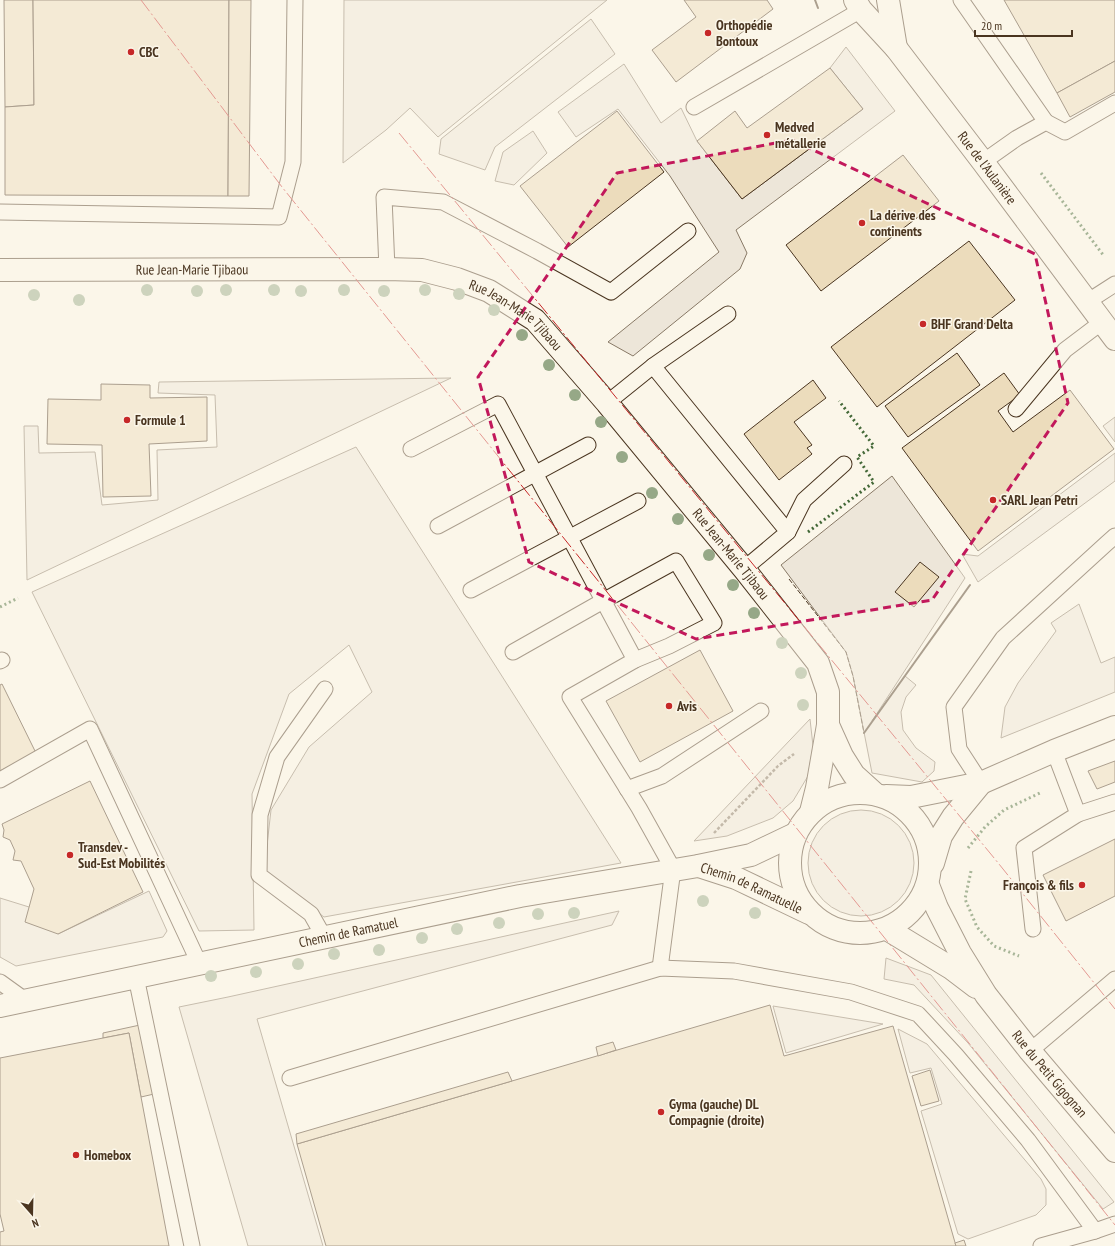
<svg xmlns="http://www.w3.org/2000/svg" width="1115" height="1246" font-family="'PT Sans Narrow',sans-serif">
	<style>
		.green { fill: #ede6d9; stroke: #887966 }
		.building { fill: #ecdcbc; stroke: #4a3520 }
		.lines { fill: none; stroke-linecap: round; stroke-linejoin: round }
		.service-casing { stroke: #4a3520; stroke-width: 17 }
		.minor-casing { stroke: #4a3520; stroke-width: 24 }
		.path { stroke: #7f6f5c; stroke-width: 2.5; stroke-dasharray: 3 2; stroke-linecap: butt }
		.service { stroke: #fbf6e9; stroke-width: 15 }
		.minor { stroke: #fbf6e9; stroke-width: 22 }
		.hedge { stroke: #436837; stroke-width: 3; stroke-dasharray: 2 3; stroke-linecap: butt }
		.fence { stroke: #4a3520; stroke-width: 1; stroke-dasharray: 5 2; stroke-linecap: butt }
		.wall { stroke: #4a3520; stroke-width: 2 }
		.power { stroke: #c62828; stroke-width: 1; stroke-dasharray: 14 3 2 3; stroke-linecap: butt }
		.tree { fill: #96a887 }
		.marked { fill: none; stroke: #c2185b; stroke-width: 3; stroke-dasharray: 8 5; stroke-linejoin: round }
		.poi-dot { fill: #c62828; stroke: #fbf6e9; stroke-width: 1.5 }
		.labels { text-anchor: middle; stroke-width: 3; stroke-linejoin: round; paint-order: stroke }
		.poi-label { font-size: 14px; font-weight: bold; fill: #4a3520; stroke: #fbf6e9; text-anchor: start }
		.street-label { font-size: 14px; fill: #4a3520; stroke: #fbf6e9 }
	</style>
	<rect width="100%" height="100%" fill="#fbf6e9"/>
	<g class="green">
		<path d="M 344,0 L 607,0 L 438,137 L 410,108 L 386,130 L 343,163 Z"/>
		<path d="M 591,19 L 615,54 L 495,147 L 485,170 L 439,154 L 441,139 Z"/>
		<path d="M 846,47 L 895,111 L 736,230 L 747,253 L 740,269 L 633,356 L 608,342 L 719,252 L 670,176 L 618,109 L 576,137 L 558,112 L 624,64 L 661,123 L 681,108 L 697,141 L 742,199 L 863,109 L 830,68 Z"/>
		<path d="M 533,131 L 547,153 L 514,185 L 495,181 L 503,152 Z"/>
		<path d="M 451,378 L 27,580 L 24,426 L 38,426 L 39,453 L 95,452 L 102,505 L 158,500 L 157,450 L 217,447 L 215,395 L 158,393 L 159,382 Z"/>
		<path d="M 1115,417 L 1115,442 L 1103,426 Z"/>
		<path d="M 356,447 L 621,863 L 324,917 L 264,872 L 271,810 L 309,747 L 372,692 L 349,645 L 289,694 L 252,794 L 254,930 L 199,931 L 32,592 Z"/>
		<path d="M 1115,453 L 1115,481 L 978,582 L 962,554 L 978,556 Z"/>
		<path d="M 892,476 L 965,578 L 872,721 L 905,676 L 916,685 L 906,697 L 901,712 L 903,730 L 916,748 L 935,762 L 934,771 L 922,782 L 872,773 L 853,676 L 846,652 L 781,565 Z"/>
		<path d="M 1079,604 L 1101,663 L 1115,657 L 1115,692 L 1001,738 L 1005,707 L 1018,683 L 1056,631 L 1051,623 Z"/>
		<path d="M 810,719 L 813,746 L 808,776 L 793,801 L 773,818 L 727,836 L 694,841 Z"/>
		<circle cx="861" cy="863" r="53"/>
		<path d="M 149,891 L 167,931 L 163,937 L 16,966 L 0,957 L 0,898 L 29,907 L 58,934 Z"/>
		<path d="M 619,911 L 612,925 L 257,1019 L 323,1246 L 248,1246 L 179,1007 L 228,997 Z"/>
		<path d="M 886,958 L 931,975 L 1114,1202 L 1103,1209 L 968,1043 L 914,985 L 884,979 Z"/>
		<path d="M 773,1006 L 883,1024 L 786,1053 Z"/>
		<path d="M 898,1029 L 927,1044 L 1041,1179 L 1046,1189 L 1046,1205 L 1036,1215 L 968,1239 L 958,1234 L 921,1111 L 942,1104 L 931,1068 L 910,1073 Z"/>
	</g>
	<g class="building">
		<path d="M 4,0 L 33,0 L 34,105 L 5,107 Z"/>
		<path d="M 33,0 L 229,0 L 228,196 L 5,195 L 5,107 L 34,105 Z"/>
		<path d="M 229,0 L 251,0 L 249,196 L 228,196 Z"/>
		<path d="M 684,0 L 767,0 L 773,9 L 676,82 L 652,50 L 696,17 Z"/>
		<path d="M 1004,0 L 1115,0 L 1115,61 L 1057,93 Z"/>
		<path d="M 1115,61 L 1115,92 L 1070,117 L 1057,93 Z"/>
		<path d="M 830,68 L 863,109 L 742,199 L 697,141 L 735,111 L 747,128 Z"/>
		<path d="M 617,111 L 664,172 L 568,247 L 520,186 Z"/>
		<path d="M 903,155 L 939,201 L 821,291 L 786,245 Z"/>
		<path d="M 969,241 L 1015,300 L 877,407 L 831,347 Z"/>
		<path d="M 957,353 L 980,385 L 908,437 L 885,406 Z"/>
		<path d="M 1004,373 L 1020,395 L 998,411 L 1013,432 L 1070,390 L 1114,449 L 978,551 L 902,448 Z"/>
		<path d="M 813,380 L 826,398 L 794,422 L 812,445 L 807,448 L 812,454 L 779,480 L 744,434 Z"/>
		<path d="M 101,384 L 150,385 L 150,398 L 207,397 L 207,441 L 149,444 L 151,496 L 103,497 L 102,445 L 47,444 L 48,399 L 101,400 Z"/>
		<path d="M 920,562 L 939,577 L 914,607 L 895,592 Z"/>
		<path d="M 700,650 L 733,711 L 640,762 L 606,701 Z"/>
		<path d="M 2,684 L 36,753 L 0,771 L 0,685 Z"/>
		<path d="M 1115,761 L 1115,782 L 1097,789 L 1088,771 Z"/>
		<path d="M 90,781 L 143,892 L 58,934 L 25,922 L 34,889 L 21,861 L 13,860 L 15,851 L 10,840 L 3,837 L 4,830 L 2,824 Z"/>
		<path d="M 1115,839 L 1115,896 L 1066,921 L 1043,875 Z"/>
		<path d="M 770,1005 L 784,1056 L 893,1026 L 956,1246 L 326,1246 L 297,1144 L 512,1081 Z"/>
		<path d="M 140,1025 L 154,1094 L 141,1097 L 129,1033 L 103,1038 L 103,1033 Z"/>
		<path d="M 129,1033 L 169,1246 L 0,1246 L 0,1232 L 4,1231 L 0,1214 L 0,1058 Z"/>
		<path d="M 613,1042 L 616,1050 L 598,1056 L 596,1047 Z"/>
		<path d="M 930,1070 L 939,1101 L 921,1106 L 912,1076 Z"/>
		<path d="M 508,1072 L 512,1081 L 297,1144 L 296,1134 Z"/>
		<path d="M 964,1240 L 966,1246 L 956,1246 L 955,1243 Z"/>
	</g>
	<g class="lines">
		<g class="service-casing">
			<g id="service">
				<path d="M 961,0 L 1046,122"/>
				<path d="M 694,107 L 861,10"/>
				<path d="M 983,162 L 1017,138 L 1046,122 L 1065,132 L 1115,103"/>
				<path d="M 0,212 L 279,217 L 293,162 L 295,0"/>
				<path d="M 387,269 L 384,197 L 443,202 L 537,251 L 611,292 L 688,231"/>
				<path d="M 1087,302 L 1115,284"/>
				<path d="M 653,366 L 728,314"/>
				<path d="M 607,403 L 653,366 L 788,532 L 744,569"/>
				<path d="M 1016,409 L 1065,350 L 1102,322"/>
				<path d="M 411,449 L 498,404 L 635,660"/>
				<path d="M 438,526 L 588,445"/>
				<path d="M 788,532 L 804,500 L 844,464"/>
				<path d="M 471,590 L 638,501"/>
				<path d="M 513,652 L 603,601 L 676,561 L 714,623 L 669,646 L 635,660 L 570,697 L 639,808 L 673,869 L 660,968"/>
				<path d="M 0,661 L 2,660"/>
				<path d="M 0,780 L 90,729 L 199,963"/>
				<path d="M 981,783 L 959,749 L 954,707 L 1003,638 L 1107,543 L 1115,536"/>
				<path d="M 627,789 L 662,776 L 761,711"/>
				<path d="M 1078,814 L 1115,802"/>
				<path d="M 1033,929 L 1024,848 L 1078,814 L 1054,751"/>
				<path d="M 324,937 L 311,914 L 259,875 L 260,815 L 277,757 L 325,689"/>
				<path d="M 136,977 L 192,1246"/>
				<path d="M 0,982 L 25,1000"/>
				<path d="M 1030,1051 L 1115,979"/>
				<path d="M 290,1078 L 660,968 L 734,971 L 851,992 L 918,1014 L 956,1055 L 1028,1140 L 1095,1231 L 1115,1224"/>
				<path d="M 1041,1246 L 1095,1231"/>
			</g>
		</g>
		<g class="minor-casing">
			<g id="minor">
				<path id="s1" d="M 855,0 L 861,10 L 896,48 L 983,162 L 1115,339"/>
				<path d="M 888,0 L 896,48"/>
				<path id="s2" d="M 0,270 L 387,269 L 422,270 L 457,279 L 489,291 L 535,320 L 607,403 L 744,569 L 818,663 L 828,692 L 828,725 L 817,788 L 811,812"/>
				<path d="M 828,725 L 842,756 L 854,775 L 875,794"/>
				<circle cx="860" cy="863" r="70"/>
				<path d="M 886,796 L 911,797 L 981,783 L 1054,751 L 1115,727"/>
				<path d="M 933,863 L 941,836 L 953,817 L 981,783"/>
				<path id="s3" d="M 699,866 L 736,878 L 809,913"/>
				<path id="s4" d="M 928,885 L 937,908 L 960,953 L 986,995 L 1030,1051 L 1115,1151"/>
				<path d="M 887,929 L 951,968 L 976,987"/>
				<path id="s5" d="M 0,1006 L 520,896 L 698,866 L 751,855 L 795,834"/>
			</g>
		</g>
		<path class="path" d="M 714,833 L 778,766 L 794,754"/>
		<use href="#service" class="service"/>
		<use href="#minor" class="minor"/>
		<g class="hedge">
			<path d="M 1041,173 L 1104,256"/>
			<path d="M 808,532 L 874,482 L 857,457 L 874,446 L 839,401"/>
			<path d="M 0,607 L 18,598"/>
			<path d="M 968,848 L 985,827 L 1004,810 L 1042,792"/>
			<path d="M 971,871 L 965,899 L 977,927 L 994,946 L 1019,956"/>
		</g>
		<path class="fence" d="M 789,579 L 846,652 L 853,676 L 864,733"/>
		<g class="wall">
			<path d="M 815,0 L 818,8"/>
			<path d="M 864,733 L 970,585"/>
		</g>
		<g class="power">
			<path d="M 141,0 L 282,187 L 1115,1225"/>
			<path d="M 399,133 L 999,864 L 1115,1009"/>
		</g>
	</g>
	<g class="tree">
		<circle cx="147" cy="290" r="6"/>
		<circle cx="226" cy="290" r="6"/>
		<circle cx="274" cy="290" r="6"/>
		<circle cx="344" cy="290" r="6"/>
		<circle cx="425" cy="290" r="6"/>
		<circle cx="197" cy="291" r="6"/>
		<circle cx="301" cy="291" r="6"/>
		<circle cx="384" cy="291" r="6"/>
		<circle cx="459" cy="294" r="6"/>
		<circle cx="34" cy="295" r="6"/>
		<circle cx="79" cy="300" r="6"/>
		<circle cx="494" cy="310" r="6"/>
		<circle cx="522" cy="335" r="6"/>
		<circle cx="549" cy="365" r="6"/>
		<circle cx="575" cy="395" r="6"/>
		<circle cx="601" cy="422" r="6"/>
		<circle cx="622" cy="457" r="6"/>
		<circle cx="652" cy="493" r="6"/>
		<circle cx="678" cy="519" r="6"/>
		<circle cx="709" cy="555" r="6"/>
		<circle cx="733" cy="585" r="6"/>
		<circle cx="754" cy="613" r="6"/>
		<circle cx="782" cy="643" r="6"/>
		<circle cx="801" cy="673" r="6"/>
		<circle cx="803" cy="705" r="6"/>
		<circle cx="703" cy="901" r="6"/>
		<circle cx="574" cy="913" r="6"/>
		<circle cx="755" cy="913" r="6"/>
		<circle cx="538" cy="914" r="6"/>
		<circle cx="499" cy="923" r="6"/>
		<circle cx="457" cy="929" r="6"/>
		<circle cx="422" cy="938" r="6"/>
		<circle cx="379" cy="950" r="6"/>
		<circle cx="334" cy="954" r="6"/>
		<circle cx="298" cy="964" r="6"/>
		<circle cx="256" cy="972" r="6"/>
		<circle cx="211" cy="976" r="6"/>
	</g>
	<path d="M0 0H1115V1246H0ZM 792,140 L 1035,254 L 1068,403 L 932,600 L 696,639 L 529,562 L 478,377 L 617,173 Z" fill="#fbf6e9" fill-opacity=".55" fill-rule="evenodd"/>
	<path class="marked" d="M 792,140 L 1035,254 L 1068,403 L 932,600 L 696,639 L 529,562 L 478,377 L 617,173 Z"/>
	<g class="poi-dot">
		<circle cx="708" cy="33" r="4"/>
		<circle cx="131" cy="52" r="4"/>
		<circle cx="767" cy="135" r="4"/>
		<circle cx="862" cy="223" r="4"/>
		<circle cx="923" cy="324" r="4"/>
		<circle cx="127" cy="420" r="4"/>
		<circle cx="993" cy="500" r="4"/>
		<circle cx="669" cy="706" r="4"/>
		<circle cx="70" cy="855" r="4"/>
		<circle cx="1082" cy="885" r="4"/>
		<circle cx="661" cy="1112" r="4"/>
		<circle cx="76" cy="1155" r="4"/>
	</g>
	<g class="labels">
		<g class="poi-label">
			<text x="716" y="30">Orthopédie<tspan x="716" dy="16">Bontoux</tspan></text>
			<text x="139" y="57">CBC</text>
			<text x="775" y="132">Medved<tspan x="775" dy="16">métallerie</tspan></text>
			<text x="870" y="220">La dérive des<tspan x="870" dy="16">continents</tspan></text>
			<text x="931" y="329">BHF Grand Delta</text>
			<text x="135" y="425">Formule 1</text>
			<text x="1001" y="505">SARL Jean Petri</text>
			<text x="677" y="711">Avis</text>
			<text x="78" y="852">Transdev -<tspan x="78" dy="16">Sud-Est Mobilités</tspan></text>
			<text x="1074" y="890" text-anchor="end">François &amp; fils</text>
			<text x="669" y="1109">Gyma (gauche) DL<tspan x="669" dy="16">Compagnie (droite)</tspan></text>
			<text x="84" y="1160">Homebox</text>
		</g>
		<g class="street-label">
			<text dy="5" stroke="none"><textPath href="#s1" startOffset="214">Rue de l'Aulanière</textPath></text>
			<text dy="5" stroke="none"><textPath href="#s2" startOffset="192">Rue Jean-Marie Tjibaou</textPath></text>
			<text dy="5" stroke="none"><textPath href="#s2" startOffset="528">Rue Jean-Marie Tjibaou</textPath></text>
			<text dy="5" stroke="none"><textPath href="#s2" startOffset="852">Rue Jean-Marie Tjibaou</textPath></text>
			<text dy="5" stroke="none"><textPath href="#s3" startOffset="57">Chemin de Ramatuelle</textPath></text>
			<text dy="5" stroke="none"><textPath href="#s5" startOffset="356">Chemin de Ramatuel</textPath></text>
			<text dy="5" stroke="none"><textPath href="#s4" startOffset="226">Rue du Petit Gigognan</textPath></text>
		</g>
	</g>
	<g transform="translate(32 1214) rotate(160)" stroke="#fbf6e9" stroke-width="3" paint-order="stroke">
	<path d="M0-3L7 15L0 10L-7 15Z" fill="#4a3520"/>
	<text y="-6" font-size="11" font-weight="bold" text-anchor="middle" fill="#4a3520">N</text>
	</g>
	<path d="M975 30v6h97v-6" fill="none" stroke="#4a3520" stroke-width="2"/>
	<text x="981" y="30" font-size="12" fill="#4a3520" stroke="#fbf6e9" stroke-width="3" paint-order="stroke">20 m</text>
</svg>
